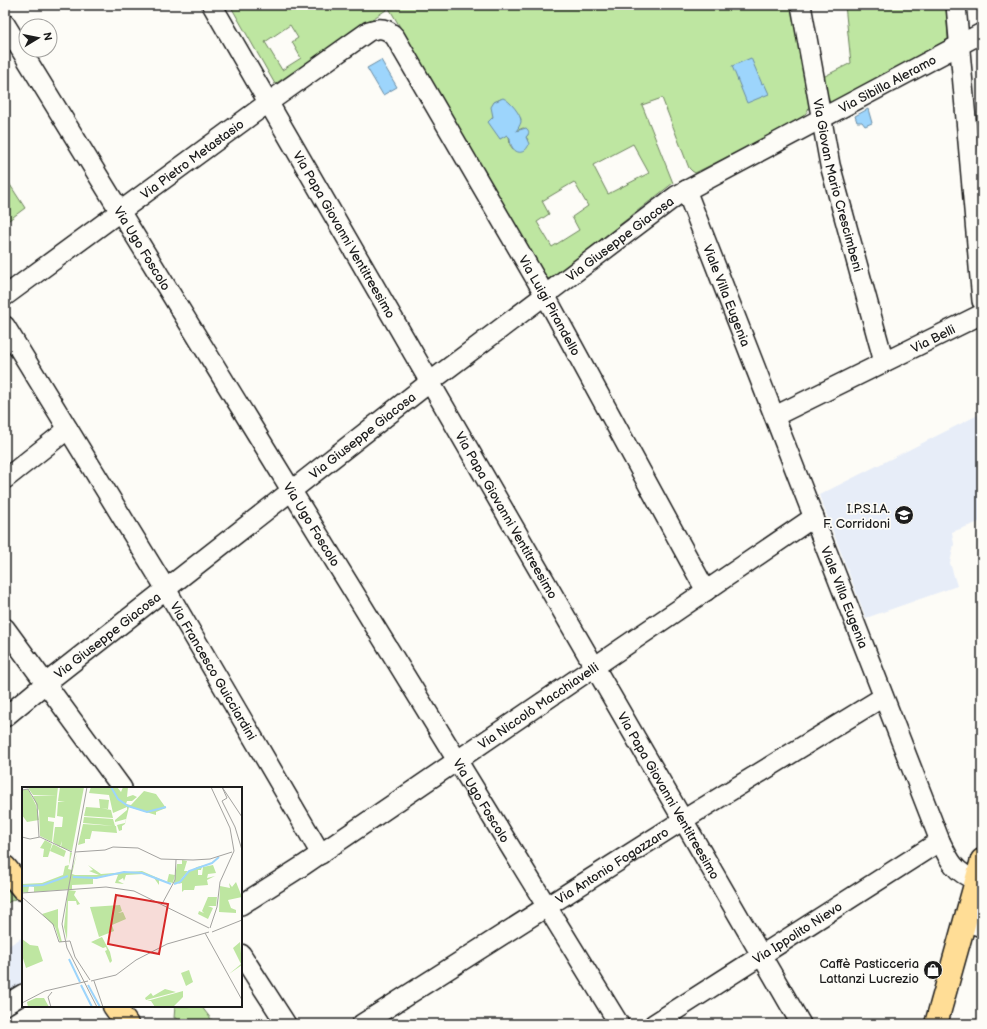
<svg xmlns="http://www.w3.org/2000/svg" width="987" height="1029" font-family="'Balsamiq Sans',sans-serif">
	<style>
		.built { fill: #e7edf8 }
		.green { fill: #bee6a1; stroke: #6d815e; fill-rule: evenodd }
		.water { fill: #9dd5fc; stroke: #698ba2 }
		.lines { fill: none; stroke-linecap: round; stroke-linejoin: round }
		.minor-casing { stroke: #1c1c1c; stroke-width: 22 }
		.major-casing { stroke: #1c1c1c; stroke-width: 25 }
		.minor { stroke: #fdfcf7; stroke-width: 19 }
		.major { stroke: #ffdd96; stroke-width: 22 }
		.labels { text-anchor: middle; stroke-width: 3.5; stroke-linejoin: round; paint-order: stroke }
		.street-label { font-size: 13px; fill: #1c1c1c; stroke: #fdfcf7 }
		.poi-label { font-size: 13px; fill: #1c1c1c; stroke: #fdfcf7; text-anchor: end }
		.inset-river { fill: none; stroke: #9dd5fc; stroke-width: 2 }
		.inset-road { fill: none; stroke: #a3a29f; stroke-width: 1 }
		.view { fill: #d62828; fill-opacity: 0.15; stroke: #d62828; stroke-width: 2 }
		.inset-edge { fill: none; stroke: #1c1c1c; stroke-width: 2 }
	</style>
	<rect width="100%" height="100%" fill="#fdfcf7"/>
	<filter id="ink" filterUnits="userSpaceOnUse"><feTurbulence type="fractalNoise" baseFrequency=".025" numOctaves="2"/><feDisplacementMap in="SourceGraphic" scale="8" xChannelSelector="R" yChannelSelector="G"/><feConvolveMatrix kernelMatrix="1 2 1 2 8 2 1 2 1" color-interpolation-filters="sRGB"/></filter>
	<g filter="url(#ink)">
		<g class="built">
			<path d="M 982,413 L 982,521 L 952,532 L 954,544 L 950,563 L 957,586 L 866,618 L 819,495 Z"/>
			<path d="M 23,937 L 23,985 L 5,995 L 5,948 Z"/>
		</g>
		<g class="green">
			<path d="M 230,5 L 791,5 L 810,102 C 809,109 807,113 802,117 L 747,147 L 695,173 L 692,171 L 689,168 L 662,98 L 642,105 L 673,183 L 552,278 L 547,279 L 389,8 L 275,84 ZM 290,25 L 298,38 L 292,42 L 301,58 L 282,70 L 265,42 ZM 501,99 L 509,102 L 521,119 L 516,131 L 523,128 L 527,129 L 528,135 L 526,137 L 528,140 L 513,149 L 510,145 L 509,136 L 505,135 L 500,139 L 493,117 L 494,102 ZM 633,144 L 649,173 L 608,194 L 593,165 ZM 574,182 L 588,206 L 572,217 L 579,230 L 552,247 L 537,222 L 549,214 L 542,201 Z"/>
			<path d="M 845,5 L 946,5 L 948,39 L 845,96 L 832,103 L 829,102 L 823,77 L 851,63 Z"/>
			<path d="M 5,177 L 25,208 L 5,223 Z"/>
			<path d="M 5,886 L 15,899 L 5,904 Z"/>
			<path d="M 175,1006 L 201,1006 L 215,1024 L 176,1024 L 177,1018 L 174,1018 Z"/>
		</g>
		<g class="water">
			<path d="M 751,58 L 762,84 L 764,83 L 769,94 L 747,103 L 732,66 Z"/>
			<path d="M 381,60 L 397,87 L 383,95 L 367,68 Z"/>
			<path d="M 503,98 C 509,100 522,115 521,122 C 520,125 518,129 516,131 L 526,128 C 530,131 529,134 526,137 L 529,144 C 524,158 510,153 510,138 L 507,135 L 500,139 L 488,122 L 493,117 L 491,107 L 494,102 Z"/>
			<path d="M 868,109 L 872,123 L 865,126 L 862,122 L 857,122 L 855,116 Z"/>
		</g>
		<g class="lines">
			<g class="minor-casing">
				<g id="minor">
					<path id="s1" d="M 212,5 L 801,1024"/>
					<path id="s2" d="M 801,5 L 830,165 L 884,362"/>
					<path d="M 956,5 L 982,301"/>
					<path id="s3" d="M 5,24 L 619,1024"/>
					<path id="s4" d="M 686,190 L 940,841 C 949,860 955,873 976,880"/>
					<path id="s5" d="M 5,296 L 269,102 L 369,31 C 380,27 387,28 395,37 L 545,295 L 706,591"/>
					<path id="s6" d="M 5,326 L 166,589 L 321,854"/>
					<path id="s7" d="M 775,416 L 982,314"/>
					<path d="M 5,479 L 68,429"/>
					<path d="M 5,628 L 122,788"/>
					<path id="s8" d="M 5,717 L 46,683 L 430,382 L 676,196 L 982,33"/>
					<path id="s9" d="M 241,905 L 304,865 L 814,517"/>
					<path d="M 964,921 L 982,927"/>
					<path d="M 241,954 L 286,1024"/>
					<path d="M 5,1005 L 23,994"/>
					<path id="s10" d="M 362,1024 L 683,820 L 883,697"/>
					<path id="s11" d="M 654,1024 L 940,841"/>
				</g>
			</g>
			<g class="major-casing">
				<g id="major">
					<path d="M 5,867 L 23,889"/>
					<path d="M 114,1006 L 127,1024"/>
					<path d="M 936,1024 L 982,860"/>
				</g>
			</g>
			<use href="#minor" class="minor"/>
			<use href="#major" class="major"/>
		</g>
	</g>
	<defs>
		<g id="school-disc" transform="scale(1)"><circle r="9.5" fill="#1c1c1c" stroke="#fdfcf7"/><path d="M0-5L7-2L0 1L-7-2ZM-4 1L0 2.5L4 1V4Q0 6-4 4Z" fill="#fff"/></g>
		<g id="shop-disc" transform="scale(1)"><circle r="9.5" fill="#1c1c1c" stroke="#fdfcf7"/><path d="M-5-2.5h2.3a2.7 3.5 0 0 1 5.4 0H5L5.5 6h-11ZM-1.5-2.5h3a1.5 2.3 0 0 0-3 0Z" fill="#fff"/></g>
	</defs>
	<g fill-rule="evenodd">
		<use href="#school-disc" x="904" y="515"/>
		<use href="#shop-disc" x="933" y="970"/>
	</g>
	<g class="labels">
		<g class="street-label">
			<text dy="5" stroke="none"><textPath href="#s8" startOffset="1089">Via Sibilla Aleramo</textPath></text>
			<text dy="5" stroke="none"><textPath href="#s5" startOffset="232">Via Pietro Metastasio</textPath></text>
			<text dy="5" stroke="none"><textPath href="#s2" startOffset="184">Via Giovan Mario Crescimbeni</textPath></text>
			<text dy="5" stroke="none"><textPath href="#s1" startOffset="265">Via Papa Giovanni Ventitreesimo</textPath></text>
			<text dy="5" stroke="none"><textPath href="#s8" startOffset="779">Via Giuseppe Giacosa</textPath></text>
			<text dy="5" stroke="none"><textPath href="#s3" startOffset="263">Via Ugo Foscolo</textPath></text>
			<text dy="5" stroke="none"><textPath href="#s4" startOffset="113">Viale Villa Eugenia</textPath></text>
			<text dy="5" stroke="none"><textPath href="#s5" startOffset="789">Via Luigi Pirandello</textPath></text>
			<text dy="5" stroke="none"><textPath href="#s7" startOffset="176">Via Belli</textPath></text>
			<text dy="5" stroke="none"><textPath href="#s8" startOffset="455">Via Giuseppe Giacosa</textPath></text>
			<text dy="5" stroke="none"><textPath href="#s1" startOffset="589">Via Papa Giovanni Ventitreesimo</textPath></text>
			<text dy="5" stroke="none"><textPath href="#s3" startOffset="587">Via Ugo Foscolo</textPath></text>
			<text dy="5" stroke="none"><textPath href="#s4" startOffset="437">Viale Villa Eugenia</textPath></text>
			<text dy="5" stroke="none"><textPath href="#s8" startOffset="131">Via Giuseppe Giacosa</textPath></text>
			<text dy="5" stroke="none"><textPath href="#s6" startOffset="403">Via Francesco Guicciardini</textPath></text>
			<text dy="5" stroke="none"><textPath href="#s9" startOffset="358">Via Niccolò Macchiavelli</textPath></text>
			<text dy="5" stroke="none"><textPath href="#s1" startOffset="913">Via Papa Giovanni Ventitreesimo</textPath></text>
			<text dy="5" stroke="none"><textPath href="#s3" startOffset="911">Via Ugo Foscolo</textPath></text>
			<text dy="5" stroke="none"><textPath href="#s10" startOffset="296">Via Antonio Fogazzaro</textPath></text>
			<text dy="5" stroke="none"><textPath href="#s11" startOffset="170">Via Ippolito Nievo</textPath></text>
		</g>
		<g class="poi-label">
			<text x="890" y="513">I.P.S.I.A.<tspan x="890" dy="15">F. Corridoni</tspan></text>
			<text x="919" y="968">Caffè Pasticceria<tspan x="919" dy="15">Lattanzi Lucrezio</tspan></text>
		</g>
	</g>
	<g transform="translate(22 787)">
		<rect width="220" height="220" fill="#fdfcf7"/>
		<path d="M 36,0 L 35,9 L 11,8 L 6,1 ZM 38,0 L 62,0 L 50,64 L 39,60 L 40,54 L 38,60 L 31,55 L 33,40 L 40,40 L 41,30 L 35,29 L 36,15 L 43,15 L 36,14 ZM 69,0 L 95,0 L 99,5 L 101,0 L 106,0 L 105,10 L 111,8 L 115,10 L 110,14 L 105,14 L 104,17 L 109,18 L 122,4 L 134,7 L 144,21 L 134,25 L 134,28 L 107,20 L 103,37 L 100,39 L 100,43 L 97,44 L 95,38 L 103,36 L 104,32 L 93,35 L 93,33 L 105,23 L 105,20 L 91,26 L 87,8 L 67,6 ZM 6,2 L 14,18 L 17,33 L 5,35 L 0,28 L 0,3 ZM 11,9 L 35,9 L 33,31 L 26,30 L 26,34 L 32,35 L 30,55 L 18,49 L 17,24 ZM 77,12 L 87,13 L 86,22 L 79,21 L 89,23 L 91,31 L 62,29 L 64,20 L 78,21 ZM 62,30 L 91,32 L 93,39 L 61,36 ZM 61,37 L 94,39 L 95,46 L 70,44 L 68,52 L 63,52 L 63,56 L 56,58 ZM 23,53 L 30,57 L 26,70 L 21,70 L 22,62 L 18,61 ZM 31,57 L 44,64 L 42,70 L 28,64 ZM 48,65 L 50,66 L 46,82 L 50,83 L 55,66 L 50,87 L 53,88 L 77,88 L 67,84 L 71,83 L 66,78 L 79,87 L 120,84 L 145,95 L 147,87 L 153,88 L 151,96 L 137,93 L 137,98 L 132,91 L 121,87 L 104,88 L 102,94 L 101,91 L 96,94 L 102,97 L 93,96 L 96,88 L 91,87 L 80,89 L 74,92 L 71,91 L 71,97 L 50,98 L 50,102 L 12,105 L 12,100 L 7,99 L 6,106 L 0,105 L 0,97 L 20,96 L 41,88 L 43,79 L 47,78 ZM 160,73 L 165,74 L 162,84 L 166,84 L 157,95 L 152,97 L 155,77 L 160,77 ZM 190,76 L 180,80 L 179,83 L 176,83 L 176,88 L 180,88 L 181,80 L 191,78 L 194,86 L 186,87 L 185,91 L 193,89 L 185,93 L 186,98 L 173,99 L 172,103 L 162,103 L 160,105 L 160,96 L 156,97 L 166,85 L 175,80 ZM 214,95 L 220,110 L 206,113 L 209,121 L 214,123 L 214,126 L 197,125 L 198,99 L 208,101 L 207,96 L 210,100 ZM 46,103 L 54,104 L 52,108 L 58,117 L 55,118 L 54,114 L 46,114 L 45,153 L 42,140 ZM 186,110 L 195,110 L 194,119 L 186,119 L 191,121 L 186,132 L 176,127 L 177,124 L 182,126 L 180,124 ZM 98,118 L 100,124 L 96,126 L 101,125 L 104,132 L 90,138 L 92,144 L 77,150 L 68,120 ZM 36,122 L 36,140 L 40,155 L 38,155 L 33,140 L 20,127 ZM 80,150 L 88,165 L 90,174 L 88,176 L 83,164 L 85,163 L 84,160 L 81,161 L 69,155 ZM 0,152 L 8,158 L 16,159 L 21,174 L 4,181 L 0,168 ZM 218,155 L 220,178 L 207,187 L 219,177 L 211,161 ZM 167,183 L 171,195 L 164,199 L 159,186 ZM 143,202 L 154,205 L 124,213 L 123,211 L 129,206 L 131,209 ZM 161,204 L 161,210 L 151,220 L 133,220 L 129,214 L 125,214 ZM 14,211 L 22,211 L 27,220 L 6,220 L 5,215 Z" fill="#bee6a1"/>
		<path class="inset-river" d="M 89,0 L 96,12 L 106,19 L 125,25 L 144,20M 51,90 L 74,91 L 102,85 L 120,86 L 149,97M 152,97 L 158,95 L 167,84 L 190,76 L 197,70M 0,99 L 21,98 L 46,89M 47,172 L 58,195M 59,198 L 70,220M 66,198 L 78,220"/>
		<path class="inset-road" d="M 65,0 L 40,137 L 45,161 L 75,220M 0,3 L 6,2 L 15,17 L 17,50M 220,30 L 200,0 L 205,11 L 200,14 L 213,40 L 220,63M 0,50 L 8,52 L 18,50 L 50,65M 53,65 L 83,63 L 91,60 L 116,61 L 139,72 L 171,73 L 188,72 L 210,65M 0,106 L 84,100 L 112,104 L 187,141M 0,110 L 31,137 L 37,155 L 48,154 L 53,170 L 68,193M 140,117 L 153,93 L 154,73M 188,141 L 195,120 L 198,95 L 212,64 L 208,41 L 189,0M 190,145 L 220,133M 183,146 L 220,213M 69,194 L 94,188 L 114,173 L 145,157 L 187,145M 72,194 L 81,220M 0,216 L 23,204 L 66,194M 29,220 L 26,210 L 30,205"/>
		<path class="view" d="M 94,108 L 146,117 L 137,167 L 86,157 Z"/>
		<rect width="220" height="220" class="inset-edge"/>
	</g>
	<rect width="987" height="1029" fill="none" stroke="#fdfcf7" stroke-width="20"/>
	<rect x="10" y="10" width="967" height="1009" fill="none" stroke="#1c1c1c" stroke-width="1.5" filter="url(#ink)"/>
	<g transform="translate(38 38) rotate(80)"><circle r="19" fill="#fdfcf7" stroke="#a3a29f"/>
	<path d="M0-3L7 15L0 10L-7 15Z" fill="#1c1c1c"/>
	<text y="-6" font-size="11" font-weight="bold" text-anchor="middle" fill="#1c1c1c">N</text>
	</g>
</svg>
